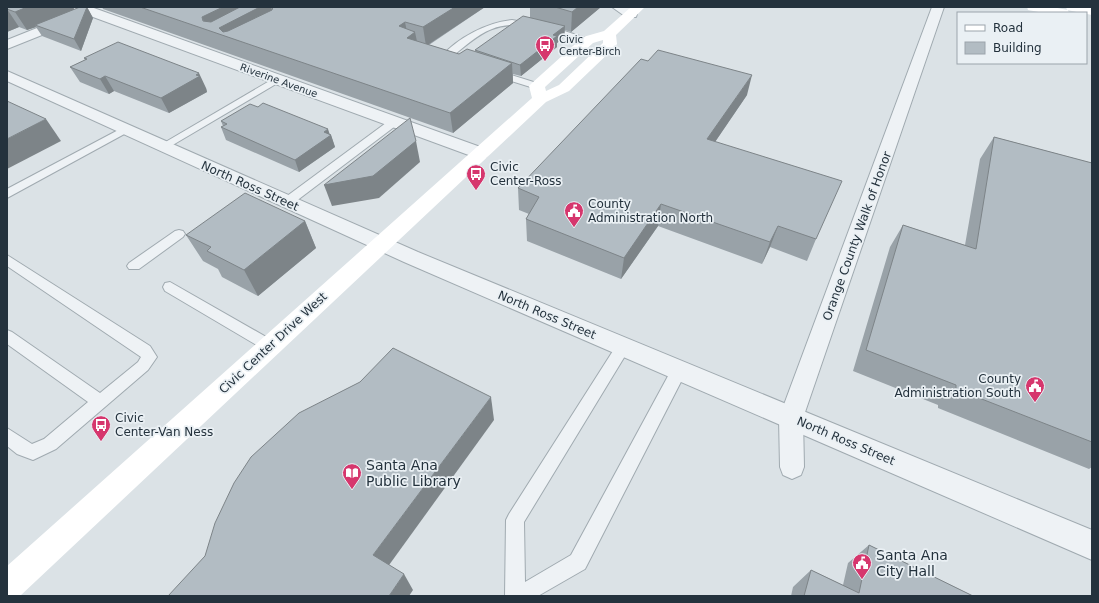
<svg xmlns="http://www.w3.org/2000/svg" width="1099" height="603" font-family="'DejaVu Sans',sans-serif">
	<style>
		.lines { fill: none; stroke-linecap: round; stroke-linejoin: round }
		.service-casing { stroke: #a0aab0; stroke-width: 2 }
		.pedestrian-casing { stroke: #a0aab0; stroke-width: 2 }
		.minor-casing { stroke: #a0aab0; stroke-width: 2 }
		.tertiary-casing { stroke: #a0aab0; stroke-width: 2 }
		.service { fill: #eef2f5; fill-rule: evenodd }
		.pedestrian { fill: #eef2f5; fill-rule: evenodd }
		.minor { fill: #eef2f5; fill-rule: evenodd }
		.tertiary { fill: #eef2f5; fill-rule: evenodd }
		.secondary { fill: #fff; fill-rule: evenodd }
		.wall { fill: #99a2a8 }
		.shaded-wall { fill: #7d8488 }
		.building { fill: #b2bcc3; stroke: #7d8488 }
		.labels { text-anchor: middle; stroke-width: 3.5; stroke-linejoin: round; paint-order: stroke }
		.far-poi-label { font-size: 10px; fill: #24323d; stroke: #eaf0f4; text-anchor: start }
		.far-street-label { font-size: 10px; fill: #24323d; stroke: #eaf0f4 }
		.poi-label { font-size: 12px; fill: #24323d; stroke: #eaf0f4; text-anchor: start }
		.street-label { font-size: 12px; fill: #24323d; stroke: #eaf0f4 }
		.near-poi-label { font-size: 14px; fill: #24323d; stroke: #eaf0f4; text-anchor: start }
	</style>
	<rect width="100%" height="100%" fill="#dbe2e6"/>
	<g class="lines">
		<g class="service-casing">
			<g id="service">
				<path d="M 512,20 L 552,27 L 592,40 L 588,43 C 559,35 522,17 492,29 C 476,35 462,49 449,59 L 446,60 L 441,57 C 457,38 488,22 512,20 Z"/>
				<path d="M 495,70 L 540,84 L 542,86 L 537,89 L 492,75 L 492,71 Z"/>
				<path d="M 278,76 L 281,77 L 281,81 L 166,149 L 158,149 L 157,147 Z"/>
				<path d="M 394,119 L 399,122 L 398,124 L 291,205 L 283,205 L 281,202 L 283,199 L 390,120 Z"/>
				<path d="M 124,127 L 129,130 L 128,132 L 7,198 L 7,189 Z"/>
				<path d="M 179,230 L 183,231 L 185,234 L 183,237 L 139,269 L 129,269 L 127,266 L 129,263 L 175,231 Z"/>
				<path d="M 7,255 L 150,346 L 157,357 L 148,370 L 56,449 L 33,460 L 17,454 L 7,446 L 7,428 L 32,444 L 44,439 L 88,402 L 7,344 L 7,330 L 12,332 L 100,393 L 138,362 L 141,357 L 7,266 Z"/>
				<path d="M 170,282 L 275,342 L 277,346 L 275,350 L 270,352 L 265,350 L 165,291 L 163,287 L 165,283 Z"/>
				<path d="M 623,341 L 628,343 L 630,347 L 628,351 L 524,522 L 525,582 L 571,555 L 674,365 L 679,364 L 684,365 L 687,370 L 585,569 L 538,596 L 505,596 L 506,520 L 509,514 L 618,343 Z"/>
			</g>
		</g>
		<g class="pedestrian-casing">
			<path id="pedestrian" d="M 932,7 L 944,7 L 803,418 L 804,467 L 801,475 L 792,479 L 783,475 L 780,467 L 779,418 Z"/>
		</g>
		<g class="minor-casing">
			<g id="minor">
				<path d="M 73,7 L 91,7 L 486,149 L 489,153 L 486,157 L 480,158 L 474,157 L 74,10 Z"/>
				<path d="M 612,7 L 628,7 L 637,14 L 636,17 L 626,17 Z"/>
				<path d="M 67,16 L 72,17 L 74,20 L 72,23 L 7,49 L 7,40 Z"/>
			</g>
		</g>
		<g class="tertiary-casing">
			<path id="tertiary" d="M 7,71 L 418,252 L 1092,530 L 1092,560 L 404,262 L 7,81 Z"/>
		</g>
		<use href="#service" class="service"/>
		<use href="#pedestrian" class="pedestrian"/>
		<use href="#minor" class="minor"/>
		<use href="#tertiary" class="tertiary"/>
		<g class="secondary">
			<path d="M 631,7 L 645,7 L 616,35 L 617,44 L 615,47 L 569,91 L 546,102 L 20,596 L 7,596 L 7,566 L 532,98 L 529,86 L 532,83 L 583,37 L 604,31 ZM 603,40 L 603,43 L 559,85 L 546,91 L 545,87 L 593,43 Z"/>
			<path d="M 1027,7 L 1052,7 L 1068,10 L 1069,13 L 1044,13 L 1028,10 Z"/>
			<path d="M 1066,7 L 1092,7 L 1092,15 L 1067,10 Z"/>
		</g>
	</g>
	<g class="wall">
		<path d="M 7,7 L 73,7 L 74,9 L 87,7 L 93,18 L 81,51 L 42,36 L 36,27 L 27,30 L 19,27 L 7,32 Z"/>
		<path d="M 102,7 L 485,7 L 429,45 L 459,54 L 476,52 L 475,50 L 530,17 L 530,7 L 601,7 L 571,32 L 565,30 L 564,37 L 557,43 L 557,47 L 521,76 L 513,74 L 513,83 L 453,133 L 103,9 Z"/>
		<path d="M 84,58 L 206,88 L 207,92 L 169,113 L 114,91 L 109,94 L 80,82 L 70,67 L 85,60 Z"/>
		<path d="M 747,95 L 715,142 L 816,239 L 807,261 L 770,247 L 762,264 L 658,226 L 621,279 L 527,241 L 526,219 L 529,214 L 519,210 L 518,188 Z"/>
		<path d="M 221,121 L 330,134 L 331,135 L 335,147 L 299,172 L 226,140 L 221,127 L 223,126 Z"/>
		<path d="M 994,137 L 1092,163 L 1092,467 L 1089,469 L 938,408 L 938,405 L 853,371 L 890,247 L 903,225 L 965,245 L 980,159 Z"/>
		<path d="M 305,221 L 316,248 L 258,296 L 222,277 L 218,269 L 203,261 L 186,235 Z"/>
		<path d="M 869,545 L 973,596 L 791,596 L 793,587 L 811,570 L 843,585 L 848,563 Z"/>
	</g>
	<g class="shaded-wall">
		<path d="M 27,7 L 73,7 L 75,11 L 35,25 L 36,27 L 27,30 L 15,12 Z"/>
		<path d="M 87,7 L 93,18 L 81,51 L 74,39 Z"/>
		<path d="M 223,7 L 271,7 L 275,21 L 239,41 L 208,30 L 202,17 Z"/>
		<path d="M 455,7 L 485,7 L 426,46 L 423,27 Z"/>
		<path d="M 578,7 L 601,7 L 571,32 L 572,12 Z"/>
		<path d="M 7,9 L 19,27 L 7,32 Z"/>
		<path d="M 405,22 L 408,37 L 415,32 L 419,51 L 410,57 L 399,26 Z"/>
		<path d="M 565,26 L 564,37 L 557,43 L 557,47 L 521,76 L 520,65 L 553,35 Z"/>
		<path d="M 512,63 L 513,83 L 453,133 L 450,113 Z"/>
		<path d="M 199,73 L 206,88 L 207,92 L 169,113 L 161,98 Z"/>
		<path d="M 752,75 L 747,95 L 702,161 L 707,139 Z"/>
		<path d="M 105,76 L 114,91 L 109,94 L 100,79 Z"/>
		<path d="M 46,119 L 61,141 L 7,169 L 7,139 Z"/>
		<path d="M 328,129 L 330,135 L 331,135 L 335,147 L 299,172 L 295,160 L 324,132 Z"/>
		<path d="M 416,141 L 420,162 L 379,198 L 332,206 L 324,185 Z"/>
		<path d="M 661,204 L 658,226 L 621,279 L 624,258 Z"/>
		<path d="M 305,221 L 316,248 L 258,296 L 244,270 Z"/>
		<path d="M 778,226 L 770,247 L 762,264 L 770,242 Z"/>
		<path d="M 491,397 L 494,420 L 384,572 L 373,555 Z"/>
		<path d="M 404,574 L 413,590 L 409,596 L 389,596 Z"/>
	</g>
	<g class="building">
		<path d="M 7,7 L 27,7 L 15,12 L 7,9 Z"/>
		<path d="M 80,7 L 87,7 L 74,39 L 35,25 Z"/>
		<path d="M 140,7 L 223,7 L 202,17 L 203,21 L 211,22 L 240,7 L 260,7 L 219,28 L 223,32 L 228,31 L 272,10 L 273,7 L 455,7 L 423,27 L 405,22 L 399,26 L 415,32 L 407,38 L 459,54 L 467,49 L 512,63 L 450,113 Z"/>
		<path d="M 555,7 L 578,7 L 572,12 Z"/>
		<path d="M 523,16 L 565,26 L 553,35 L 557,36 L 520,65 L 475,50 Z"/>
		<path d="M 118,42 L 199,73 L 196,75 L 200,76 L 161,98 L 105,76 L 100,79 L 70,67 L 87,59 L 84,58 Z"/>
		<path d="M 658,50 L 752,75 L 707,139 L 842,181 L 816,239 L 778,226 L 770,242 L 661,204 L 624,258 L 526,219 L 539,197 L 518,188 L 641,59 L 648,61 Z"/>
		<path d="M 7,101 L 46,119 L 7,139 Z"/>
		<path d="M 263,103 L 328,129 L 324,132 L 331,135 L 295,160 L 221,127 L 227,124 L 221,121 L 250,104 L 258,107 Z"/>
		<path d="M 410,118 L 416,141 L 373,176 L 324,185 Z"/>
		<path d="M 994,137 L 1092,163 L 1092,442 L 956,389 L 956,385 L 866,350 L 903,225 L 976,249 Z"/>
		<path d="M 245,193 L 305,221 L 244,270 L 207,251 L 211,247 L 186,235 Z"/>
		<path d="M 393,348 L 491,397 L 373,555 L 404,574 L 389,596 L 168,596 L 205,556 L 215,523 L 234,483 L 251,457 L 299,413 L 360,382 Z"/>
		<path d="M 869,545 L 973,596 L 804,596 L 811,570 L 859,593 Z"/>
	</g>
	<defs>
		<g id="bus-pin" transform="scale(1)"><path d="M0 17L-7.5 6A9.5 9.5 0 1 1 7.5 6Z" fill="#d6366d" stroke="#eaf0f4"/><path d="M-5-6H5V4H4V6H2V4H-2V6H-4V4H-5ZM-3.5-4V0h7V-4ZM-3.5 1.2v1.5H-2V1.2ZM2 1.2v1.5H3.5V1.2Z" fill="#fff"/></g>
		<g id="civic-pin" transform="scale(1)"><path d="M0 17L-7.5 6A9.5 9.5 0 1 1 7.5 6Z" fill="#d6366d" stroke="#eaf0f4"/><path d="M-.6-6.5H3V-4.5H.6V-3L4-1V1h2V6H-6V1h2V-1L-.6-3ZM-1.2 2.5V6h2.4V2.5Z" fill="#fff"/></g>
		<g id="library-pin" transform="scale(1)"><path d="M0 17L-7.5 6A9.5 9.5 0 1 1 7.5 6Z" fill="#d6366d" stroke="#eaf0f4"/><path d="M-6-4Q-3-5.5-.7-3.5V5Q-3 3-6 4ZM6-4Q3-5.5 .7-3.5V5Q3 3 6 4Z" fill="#fff"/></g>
	</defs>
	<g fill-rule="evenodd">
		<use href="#bus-pin" x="545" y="45"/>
		<use href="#bus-pin" x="476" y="174"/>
		<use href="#civic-pin" x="574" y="211"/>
		<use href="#civic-pin" x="1035" y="386"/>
		<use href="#bus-pin" x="101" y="425"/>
		<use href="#library-pin" x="352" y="473"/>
		<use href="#civic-pin" x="862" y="563"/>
	</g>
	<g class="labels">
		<g class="far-poi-label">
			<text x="559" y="43">Civic<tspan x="559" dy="12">Center-Birch</tspan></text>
		</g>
		<g class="far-street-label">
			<text transform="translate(279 80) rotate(20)" y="4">Riverine Avenue</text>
		</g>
		<g class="poi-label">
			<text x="490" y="171">Civic<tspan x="490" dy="14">Center-Ross</tspan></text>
			<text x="588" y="208">County<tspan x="588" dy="14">Administration North</tspan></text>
			<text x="1021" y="383" text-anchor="end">County<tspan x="1021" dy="14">Administration South</tspan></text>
			<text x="115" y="422">Civic<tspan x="115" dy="14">Center-Van Ness</tspan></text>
		</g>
		<g class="street-label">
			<text transform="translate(250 186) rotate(24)" y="4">North Ross Street</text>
			<text transform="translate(857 236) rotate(-70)" y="4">Orange County Walk of Honor</text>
			<text transform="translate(547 315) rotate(23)" y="4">North Ross Street</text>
			<text transform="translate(273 343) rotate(-43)" y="4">Civic Center Drive West</text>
			<text transform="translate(846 441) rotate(23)" y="4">North Ross Street</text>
		</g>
		<g class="near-poi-label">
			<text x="366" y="470">Santa Ana<tspan x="366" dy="16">Public Library</tspan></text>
			<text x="876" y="560">Santa Ana<tspan x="876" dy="16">City Hall</tspan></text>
		</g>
	</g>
	<rect width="1099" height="603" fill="none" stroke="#24323d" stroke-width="16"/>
	<rect x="957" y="12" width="130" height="52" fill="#eaf0f4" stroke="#9ba4ab"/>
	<rect x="965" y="25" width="20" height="6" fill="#ffffff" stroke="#9ba4ab"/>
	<text x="993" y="32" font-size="12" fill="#24323d">Road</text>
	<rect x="965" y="42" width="20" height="12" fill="#b2bcc3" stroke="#9ba4ab"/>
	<text x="993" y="52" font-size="12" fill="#24323d">Building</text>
</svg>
